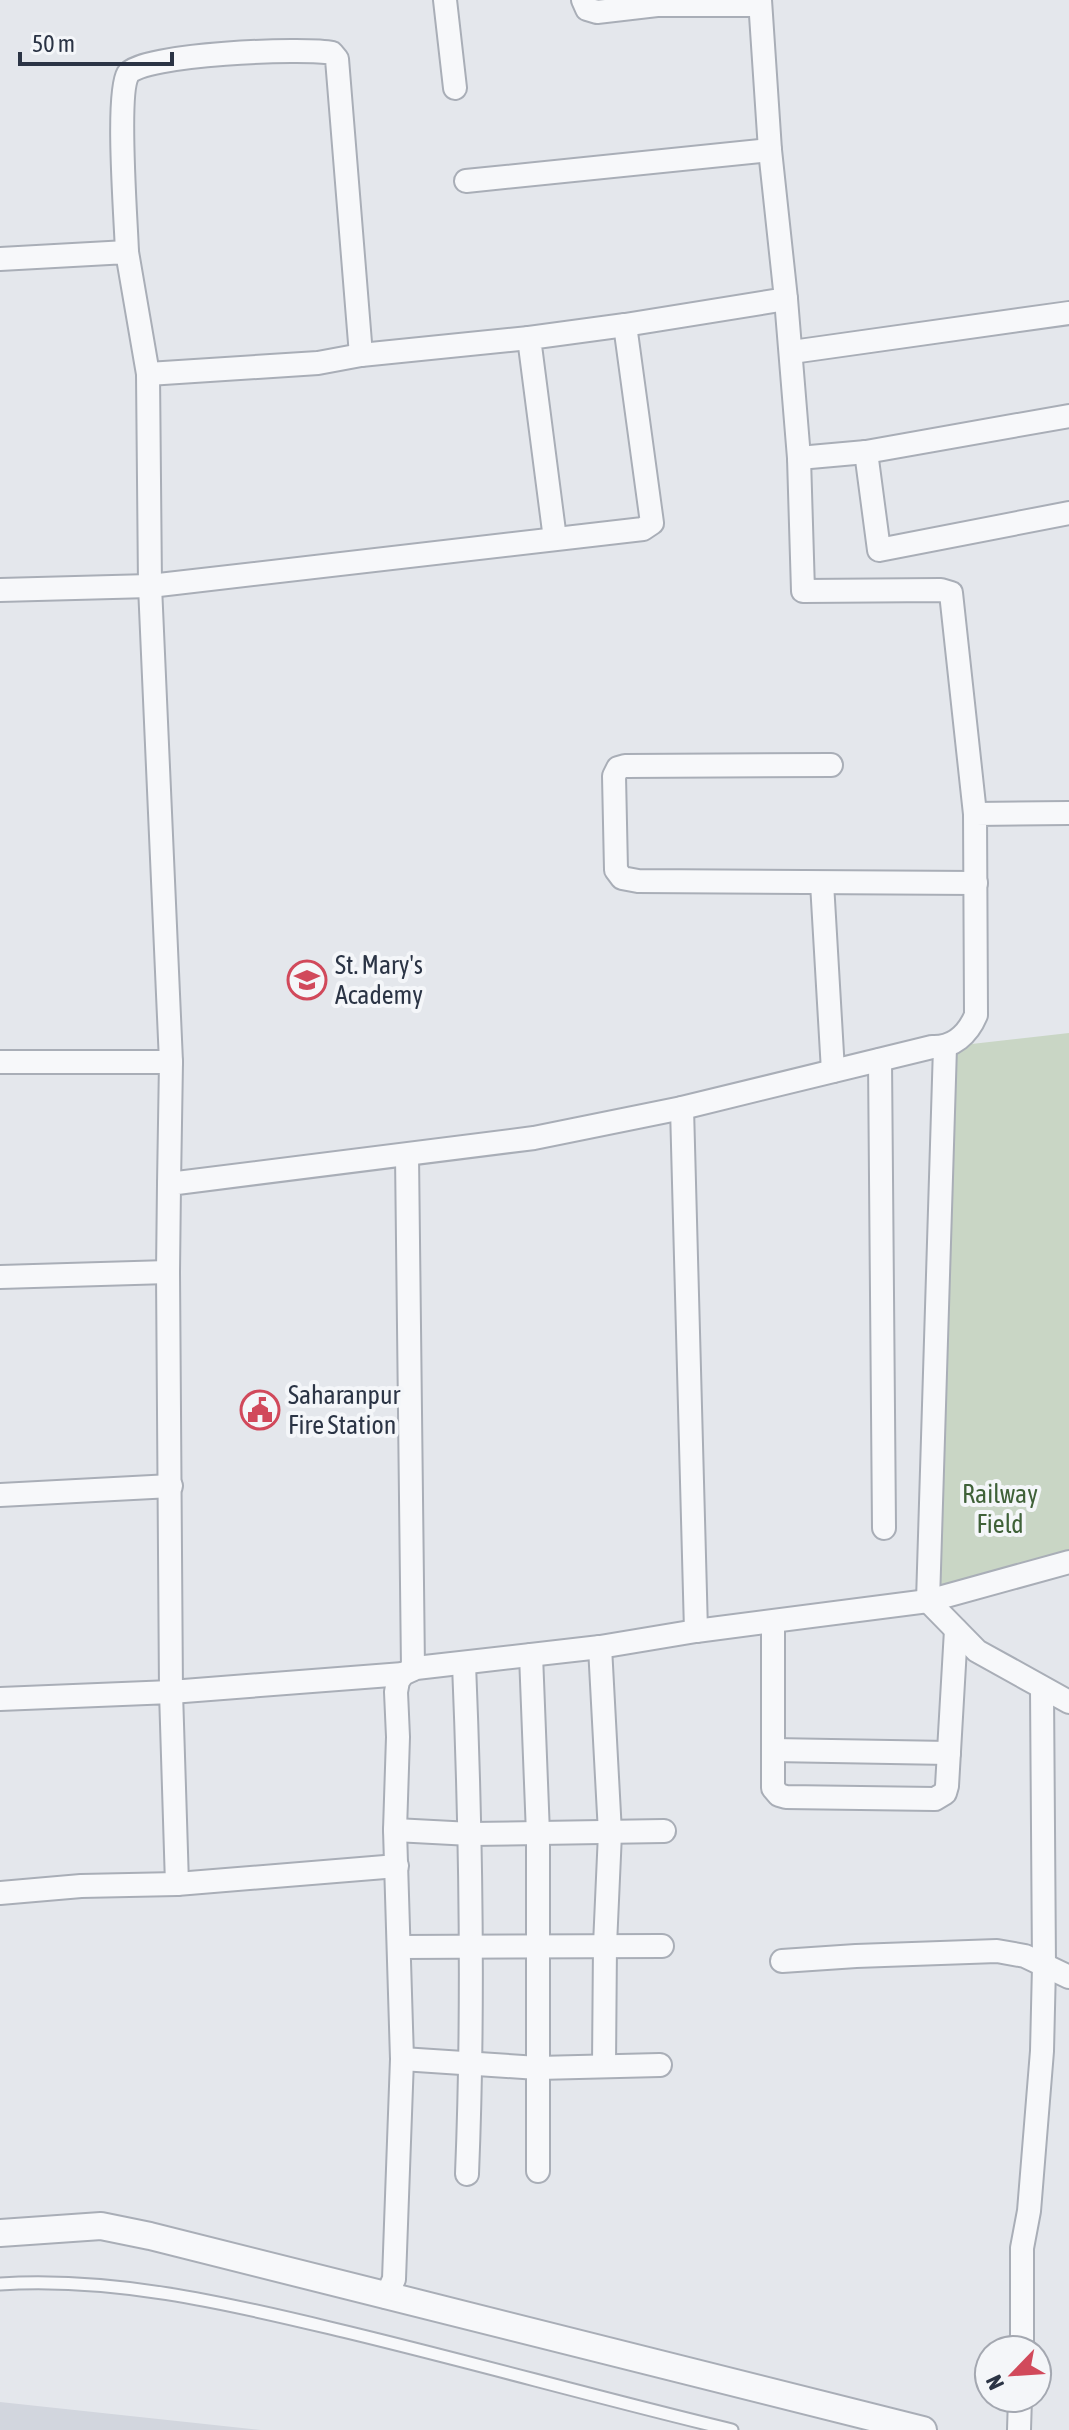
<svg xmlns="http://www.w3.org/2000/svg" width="1069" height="2430" font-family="'Asap Condensed',sans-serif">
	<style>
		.built { fill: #d2d6de }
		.green { fill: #c9d6c5 }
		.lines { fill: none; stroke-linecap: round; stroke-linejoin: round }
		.service-casing { stroke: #a9aeb7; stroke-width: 15 }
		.minor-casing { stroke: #a9aeb7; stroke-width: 26 }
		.tertiary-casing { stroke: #a9aeb7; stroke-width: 30 }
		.service { stroke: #f7f8fa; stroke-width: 11 }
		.minor { stroke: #f7f8fa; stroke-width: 22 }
		.tertiary { stroke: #f7f8fa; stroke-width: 26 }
		.labels { text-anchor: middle; stroke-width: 8; stroke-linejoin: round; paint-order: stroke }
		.poi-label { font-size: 26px; fill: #2b3445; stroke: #f4f6f9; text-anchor: start }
		.park-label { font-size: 26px; fill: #3f6138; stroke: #f4f6f9 }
	</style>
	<rect width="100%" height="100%" fill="#e4e7ec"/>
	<path class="built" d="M 0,2402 L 261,2430 L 0,2430 Z"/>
	<path class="green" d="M 1069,1033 L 1069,1562 L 928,1601 L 945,1047 Z"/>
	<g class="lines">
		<g class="service-casing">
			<path id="service" d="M 0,2284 C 112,2277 222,2302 330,2328 C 465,2360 598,2398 732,2430"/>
		</g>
		<g class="minor-casing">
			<g id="minor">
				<path d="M 445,0 L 455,88"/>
				<path d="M 583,0 L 587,9 L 597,12 L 657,5 L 760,5"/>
				<path d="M 466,181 L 770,150"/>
				<path d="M 127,252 C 126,221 116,94 128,74 C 140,54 307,47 332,53 L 337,59 L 361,355"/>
				<path d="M 0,259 L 127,252 L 148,374 L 150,586 L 171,1062 L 169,1184"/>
				<path d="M 786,299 L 799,458 L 803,591 L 941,590 L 951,593 L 975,814"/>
				<path d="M 625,325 L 786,299 L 770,150 L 760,0"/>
				<path d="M 792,352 L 1069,313"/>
				<path d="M 148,374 L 318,363 L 361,355 L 529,338"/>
				<path d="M 866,452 L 879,550 L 1069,513"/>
				<path d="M 799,458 L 866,452 L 1069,416"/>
				<path d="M 0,590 L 150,586 L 643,529 L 652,523 L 625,325 L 529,338 L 555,539"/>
				<path d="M 831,765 L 625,766 L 618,768 L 614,776 L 616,870 L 622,878 L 638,881 L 976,883"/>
				<path d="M 822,883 L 833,1071"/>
				<path d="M 945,1047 L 928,1601 L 977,1651 L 1069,1702"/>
				<path d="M 880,1060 L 884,1528"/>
				<path d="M 0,1062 L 171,1062"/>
				<path d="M 682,1108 L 696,1631"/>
				<path d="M 407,1155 L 413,1669"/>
				<path d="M 0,1277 L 168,1272"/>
				<path d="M 0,1495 L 171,1486"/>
				<path d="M 773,1622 L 773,1788 L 779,1795 L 786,1797 L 935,1799 L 945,1793 L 947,1786 L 956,1630"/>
				<path d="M 600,1647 L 610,1833 L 605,1945 L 604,2065"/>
				<path d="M 531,1655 L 538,1834 L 538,2171"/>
				<path d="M 464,1664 C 471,1834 474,2004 467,2174"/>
				<path d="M 403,1674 L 171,1692 L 168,1272 L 169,1184 L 534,1138 L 682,1108 L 932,1047 C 953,1048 968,1034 976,1015 L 975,814 L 1069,813"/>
				<path d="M 0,1699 L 171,1692 L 177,1884"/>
				<path d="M 773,1750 L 949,1753"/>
				<path d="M 395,1830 L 471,1834 L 664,1831"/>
				<path d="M 0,1893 L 81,1886 L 177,1884 L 397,1866"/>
				<path d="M 399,1947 L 662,1946"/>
				<path d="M 782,1961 L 856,1956 L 997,1951 L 1025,1956 L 1069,1977"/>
				<path d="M 402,2059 L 538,2068 L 660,2065"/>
				<path d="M 386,2297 L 394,2279 L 402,2059 L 395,1830 L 398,1737 L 396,1692 L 398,1681 L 403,1674 L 416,1668 L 600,1647 L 696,1631 L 928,1601 L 1069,1562"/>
				<path d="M 1022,2350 L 1022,2248 L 1029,2211 L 1042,2051 L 1044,1966 L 1042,1690"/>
				<path d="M 1019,2430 L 1020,2398"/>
			</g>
		</g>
		<g class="tertiary-casing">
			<path id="tertiary" d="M 0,2233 L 101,2226 L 150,2236 L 923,2430"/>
		</g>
		<use href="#service" class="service"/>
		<use href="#minor" class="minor"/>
		<use href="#tertiary" class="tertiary"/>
	</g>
	<defs>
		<g id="school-ring" transform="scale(2)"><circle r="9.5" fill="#f4f6f9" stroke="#d1495b" stroke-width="1.5"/><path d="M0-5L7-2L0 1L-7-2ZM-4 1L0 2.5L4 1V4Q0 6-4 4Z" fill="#d1495b"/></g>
		<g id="civic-ring" transform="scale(2)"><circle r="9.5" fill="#f4f6f9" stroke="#d1495b" stroke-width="1.5"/><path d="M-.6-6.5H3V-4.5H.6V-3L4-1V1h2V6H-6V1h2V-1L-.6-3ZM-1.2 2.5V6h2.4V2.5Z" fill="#d1495b"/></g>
	</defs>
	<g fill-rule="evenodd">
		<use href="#school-ring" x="307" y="980"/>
		<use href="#civic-ring" x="260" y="1410"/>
	</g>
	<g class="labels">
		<g class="poi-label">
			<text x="335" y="974">St. Mary's<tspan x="335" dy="30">Academy</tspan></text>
			<text x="288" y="1404">Saharanpur<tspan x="288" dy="30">Fire Station</tspan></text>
		</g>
		<g class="park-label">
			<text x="1000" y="1503">Railway<tspan x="1000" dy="30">Field</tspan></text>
		</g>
	</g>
	<g transform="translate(1013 2374) rotate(245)"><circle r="38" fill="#f4f6f9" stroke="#a4a8b1" stroke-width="2"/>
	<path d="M0-6L14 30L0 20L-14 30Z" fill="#d1495b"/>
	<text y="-12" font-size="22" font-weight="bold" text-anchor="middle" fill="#2b3445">N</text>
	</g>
	<path d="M20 52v12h152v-12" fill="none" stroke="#2b3445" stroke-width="4"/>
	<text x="32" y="52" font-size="24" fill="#2b3445" stroke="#f4f6f9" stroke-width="6" paint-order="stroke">50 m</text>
</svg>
